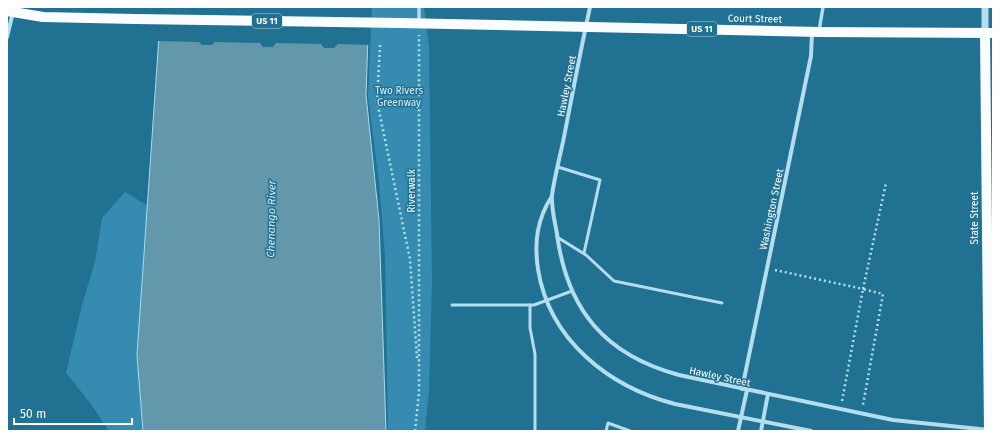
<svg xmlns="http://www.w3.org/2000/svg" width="1000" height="438" font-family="'Fira Sans',sans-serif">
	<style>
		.green { fill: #358cb0 }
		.water { fill: #6397ac; stroke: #a7dbef }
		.pier { fill: #217193 }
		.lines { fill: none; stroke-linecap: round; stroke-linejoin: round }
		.path { stroke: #b4dded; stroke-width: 2.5; stroke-dasharray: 2 3; stroke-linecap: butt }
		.service { stroke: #b4dded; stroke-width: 3 }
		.pedestrian { stroke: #b4dded; stroke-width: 3.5 }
		.minor { stroke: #b4dded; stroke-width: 4 }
		.tertiary { stroke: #b4dded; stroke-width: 7 }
		.primary { stroke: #fafdff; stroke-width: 10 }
		.primary-bridge { stroke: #fafdff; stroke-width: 10 }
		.labels { text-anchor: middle; stroke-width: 3; stroke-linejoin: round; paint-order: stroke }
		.shield { fill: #217193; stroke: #bcd4df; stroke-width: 1 }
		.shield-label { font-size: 9px; font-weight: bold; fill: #fff }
		.street-label { font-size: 10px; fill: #fff; stroke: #217193 }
		.park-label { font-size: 10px; fill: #d9f1fa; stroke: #217193 }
		.water-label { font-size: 11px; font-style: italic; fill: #d3eef7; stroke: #217193 }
	</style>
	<rect width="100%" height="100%" fill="#217193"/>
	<g class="green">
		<path d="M 372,7 L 424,7 L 429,46 L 432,282 L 429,391 L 425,431 L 388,431 L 385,255 L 379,183 L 368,96 Z"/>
		<path d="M 125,192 L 148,206 L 137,355 L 143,431 L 109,431 L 91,404 L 66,373 L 82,305 L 95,262 L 102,218 Z"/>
	</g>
	<path class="water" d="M 161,7 L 369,7 L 366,95 L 379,220 L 386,431 L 143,431 L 137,355 Z"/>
	<path class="pier" d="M 159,7 L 371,7 L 370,45 L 338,44 L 334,48 L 324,48 L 321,44 L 276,43 L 273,47 L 263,47 L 260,43 L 215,42 L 212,45 L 202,45 L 199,42 L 157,41 Z"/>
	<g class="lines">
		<g class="path">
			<path d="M 380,45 L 377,101 L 410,259 L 417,358"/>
			<path d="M 775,270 L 863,289 L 886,183"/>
			<path d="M 842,401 L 863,289 L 883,294 L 863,405"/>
			<path d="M 415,431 L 419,393 L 419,35"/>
		</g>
		<g class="service">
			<path d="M 558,167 L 600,180 L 584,253"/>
			<path d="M 557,237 L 586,255 L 614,281 L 722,303"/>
			<path d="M 452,305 L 534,305 L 572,291"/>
			<path d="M 530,305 L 530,328 L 535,354 L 535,431"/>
			<path d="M 606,431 L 608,423 L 630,431"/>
		</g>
		<g class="pedestrian">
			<path d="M 419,22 L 419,7"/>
			<path d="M 819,31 L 823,7"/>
		</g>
		<g class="minor">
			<path d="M 590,7 C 581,49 573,90 565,132 C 561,153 555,174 552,195 C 551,207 555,222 557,234 C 567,310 605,355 679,375 L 893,420 L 989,430"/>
			<path d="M 7,37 L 13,12"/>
			<path d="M 552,196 C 537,219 534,242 538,269 C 549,340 609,387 675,404 L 811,431"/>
			<path d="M 742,389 L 811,56 L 812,32"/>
			<path d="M 738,431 L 747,390"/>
			<path d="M 761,431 L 768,394"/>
		</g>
		<path class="tertiary" d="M 985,7 L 985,33"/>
		<g class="primary">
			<path d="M 7,11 L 43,17 L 135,19"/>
			<path d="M 400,23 L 819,32 L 993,33"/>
			<path d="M 985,33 L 989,431"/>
		</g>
		<path class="primary-bridge" d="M 135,19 L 400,23"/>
	</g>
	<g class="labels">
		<g class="shield">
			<rect x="252" y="14" width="30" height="14" rx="3"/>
			<rect x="687" y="22" width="30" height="14" rx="3"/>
		</g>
		<g class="shield-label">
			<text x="267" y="24">US 11</text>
			<text x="702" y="32">US 11</text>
		</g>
		<g class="street-label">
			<text transform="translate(755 18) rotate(1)" y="4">Court Street</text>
			<text transform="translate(566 86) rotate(-79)" y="4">Hawley Street</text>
			<text transform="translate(411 191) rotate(-90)" y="4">Riverwalk</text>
			<text transform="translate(771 209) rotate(-78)" y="4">Washington Street</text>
			<text transform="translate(974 218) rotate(-90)" y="4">State Street</text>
			<text transform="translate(720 376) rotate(12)" y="4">Hawley Street</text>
		</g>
		<g class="park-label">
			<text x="399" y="94">Two Rivers<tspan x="399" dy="12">Greenway</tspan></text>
		</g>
		<g class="water-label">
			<text transform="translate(271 219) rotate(-89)" y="4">Chenango River</text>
		</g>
	</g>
	<rect width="1000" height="438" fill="none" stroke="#ffffff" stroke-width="16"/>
	<path d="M14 418v6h118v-6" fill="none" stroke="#ffffff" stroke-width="2"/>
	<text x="20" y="418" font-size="12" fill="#ffffff" stroke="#217193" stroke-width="3" paint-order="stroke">50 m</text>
</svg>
